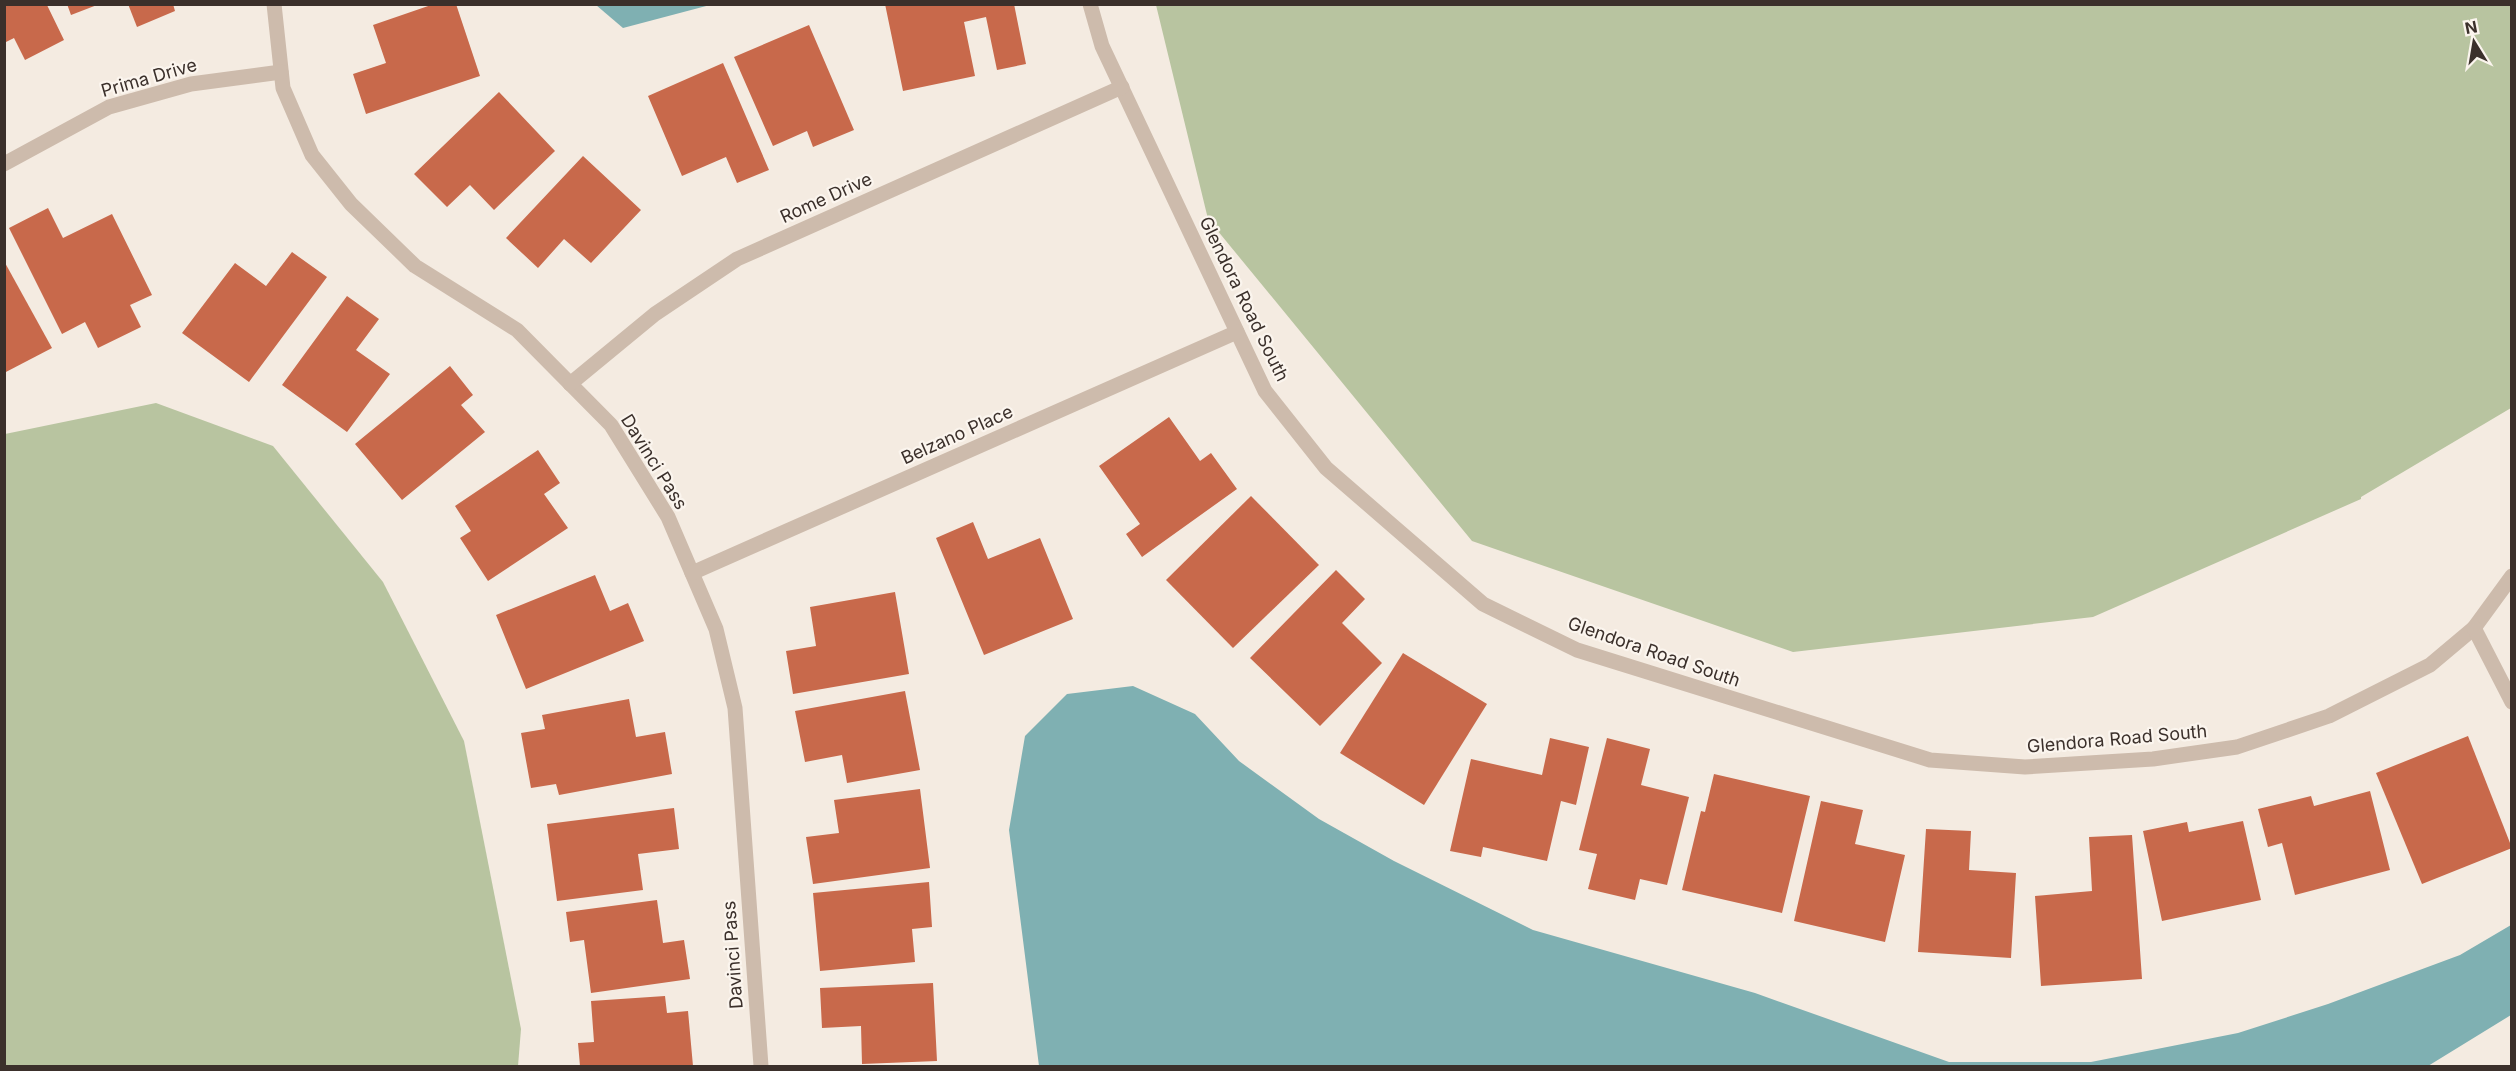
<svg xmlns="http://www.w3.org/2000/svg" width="2516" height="1071" font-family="Inter,sans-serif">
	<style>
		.green { fill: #b8c4a0 }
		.water { fill: #7fb0b2 }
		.building { fill: #c8694b }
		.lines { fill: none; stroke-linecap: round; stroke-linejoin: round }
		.minor { stroke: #cdbbac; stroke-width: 15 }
		.labels { text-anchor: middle; stroke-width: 4.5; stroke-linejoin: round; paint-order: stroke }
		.street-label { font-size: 18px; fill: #3b302b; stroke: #fbf5ee }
	</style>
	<rect width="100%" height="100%" fill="#f4ebe1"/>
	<g class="green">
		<path d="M 1156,5 L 2511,5 L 2511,408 L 2361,497 L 2361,499 L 2093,617 L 1793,652 L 1472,541 L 1208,219 Z"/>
		<path d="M 156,403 L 273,446 L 383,582 L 464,741 L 521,1029 L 518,1066 L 5,1066 L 5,434 Z"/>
	</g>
	<g class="water">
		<path d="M 596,5 L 596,4 L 710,5 L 623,28 Z"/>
		<path d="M 1133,686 L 1195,714 L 1239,761 L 1319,819 L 1394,861 L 1533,930 L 1755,993 L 1949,1062 L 2091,1062 L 2238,1033 L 2328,1004 L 2460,955 L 2511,925 L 2511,1015 L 2428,1066 L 1039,1066 L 1009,830 L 1025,736 L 1067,694 Z"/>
	</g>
	<g class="building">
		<path d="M 67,4 L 97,4 L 97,5 L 71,15 Z"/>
		<path d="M 128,4 L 173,4 L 175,11 L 137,27 Z"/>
		<path d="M 434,4 L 456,4 L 480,76 L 366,114 L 353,74 L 386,63 L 373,25 Z"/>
		<path d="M 885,4 L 1014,4 L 1026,64 L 997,70 L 986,17 L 964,22 L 975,76 L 903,91 Z"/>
		<path d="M 4,5 L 47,5 L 64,40 L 25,60 L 14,38 L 4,43 Z"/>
		<path d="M 809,25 L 854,130 L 813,147 L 807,131 L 773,146 L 734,57 Z"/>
		<path d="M 723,63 L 769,170 L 737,183 L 726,157 L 682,176 L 648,96 Z"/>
		<path d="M 499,92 L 555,151 L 494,210 L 470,185 L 447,207 L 414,174 Z"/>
		<path d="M 583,156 L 641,210 L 591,263 L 564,239 L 538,268 L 506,238 Z"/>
		<path d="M 48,208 L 63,238 L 112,214 L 152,295 L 130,305 L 141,327 L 98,348 L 85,322 L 62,334 L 9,228 Z"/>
		<path d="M 292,252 L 327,277 L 249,382 L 182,333 L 235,263 L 266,286 Z"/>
		<path d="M 4,261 L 52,348 L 4,373 Z"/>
		<path d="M 347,296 L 379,319 L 356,350 L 390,374 L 347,432 L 282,385 Z"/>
		<path d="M 450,366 L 473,395 L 461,405 L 485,432 L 402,500 L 355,444 Z"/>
		<path d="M 1169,417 L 1200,461 L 1211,453 L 1237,489 L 1142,557 L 1126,534 L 1140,524 L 1099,466 Z"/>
		<path d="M 538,450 L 560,483 L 544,494 L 568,528 L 488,581 L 460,538 L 471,531 L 455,506 Z"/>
		<path d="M 1251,496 L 1319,565 L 1233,648 L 1166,580 Z"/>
		<path d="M 973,522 L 988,559 L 1040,538 L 1073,619 L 984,655 L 936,538 Z"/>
		<path d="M 1336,570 L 1365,599 L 1342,623 L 1382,663 L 1320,726 L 1250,658 Z"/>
		<path d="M 595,575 L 610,611 L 628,603 L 644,641 L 526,689 L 496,615 Z"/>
		<path d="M 895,592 L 909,674 L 793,694 L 786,651 L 816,646 L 810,607 Z"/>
		<path d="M 1403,653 L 1487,704 L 1424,805 L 1340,753 Z"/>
		<path d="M 905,691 L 920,770 L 847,783 L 842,755 L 805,762 L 795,711 Z"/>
		<path d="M 629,699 L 636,737 L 665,732 L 672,774 L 559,795 L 556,784 L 531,788 L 521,733 L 545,729 L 542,715 Z"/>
		<path d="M 2468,736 L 2512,848 L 2422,884 L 2376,773 Z"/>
		<path d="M 1550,738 L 1589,747 L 1576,805 L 1561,801 L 1547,861 L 1483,847 L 1481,857 L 1450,851 L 1471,759 L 1542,775 Z"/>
		<path d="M 1607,738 L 1650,749 L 1641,785 L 1689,797 L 1667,885 L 1640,879 L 1635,900 L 1588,889 L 1597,854 L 1579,850 Z"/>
		<path d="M 1714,774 L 1810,796 L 1782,913 L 1682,890 L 1701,811 L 1705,812 Z"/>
		<path d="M 920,789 L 930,868 L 813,884 L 806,837 L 839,833 L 834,800 Z"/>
		<path d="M 2370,791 L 2390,870 L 2295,895 L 2282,843 L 2268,847 L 2258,809 L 2311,796 L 2314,806 Z"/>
		<path d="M 1821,801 L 1863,810 L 1855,844 L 1905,855 L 1885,942 L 1794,921 Z"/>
		<path d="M 674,808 L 679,849 L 638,854 L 643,890 L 557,901 L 547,824 Z"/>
		<path d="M 2243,821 L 2261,900 L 2162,921 L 2143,831 L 2187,822 L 2189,832 Z"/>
		<path d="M 1926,829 L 1971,831 L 1969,870 L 2016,873 L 2011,958 L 1918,952 Z"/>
		<path d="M 2132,835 L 2142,979 L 2041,986 L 2035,896 L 2092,891 L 2089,837 Z"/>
		<path d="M 929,882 L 932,927 L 912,929 L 915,962 L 820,971 L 813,893 Z"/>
		<path d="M 657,900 L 663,943 L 684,940 L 690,979 L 591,993 L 584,940 L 570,942 L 566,912 Z"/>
		<path d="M 933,983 L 937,1061 L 862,1064 L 861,1026 L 822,1028 L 820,988 Z"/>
		<path d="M 665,996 L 667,1013 L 688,1011 L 693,1066 L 580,1066 L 578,1043 L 594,1042 L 591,1001 Z"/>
	</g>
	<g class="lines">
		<g class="minor">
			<path d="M 274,4 L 283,88 L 312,155 L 351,204 L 415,266 L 517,330 L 611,425 L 668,517 L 716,629 L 735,708 L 761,1066"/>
			<path d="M 1090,4 L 1102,46 L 1265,391 L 1326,468 L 1483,604 L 1577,650 L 1930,760 L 2025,767 L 2153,759 L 2237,747 L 2329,716 L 2430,665 L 2474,628 L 2512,576"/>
			<path d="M 4,164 L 109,107 L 191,84 L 281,72"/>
			<path d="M 570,384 L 655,314 L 737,259 L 1122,87"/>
			<path d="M 692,573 L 1237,332"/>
			<path d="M 2474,628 L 2512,702"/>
		</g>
	</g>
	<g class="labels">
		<g class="street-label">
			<text transform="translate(149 78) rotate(-16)" y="6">Prima Drive</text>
			<text transform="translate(826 198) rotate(-24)" y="6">Rome Drive</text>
			<text transform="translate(1244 299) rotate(64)" y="6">Glendora Road South</text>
			<text transform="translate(957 435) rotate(-24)" y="6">Belzano Place</text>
			<text transform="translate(654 462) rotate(58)" y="6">Davinci Pass</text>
			<text transform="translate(1654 652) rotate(19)" y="6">Glendora Road South</text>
			<text transform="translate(2117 739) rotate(-5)" y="6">Glendora Road South</text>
			<text transform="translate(733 955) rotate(-94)" y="6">Davinci Pass</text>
		</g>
	</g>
	<rect width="2516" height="1071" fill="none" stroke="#3b302b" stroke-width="12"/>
	<g transform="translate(2474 42) rotate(349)" stroke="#fbf5ee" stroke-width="4.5" paint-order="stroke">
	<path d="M0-4.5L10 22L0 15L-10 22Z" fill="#3b302b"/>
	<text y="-9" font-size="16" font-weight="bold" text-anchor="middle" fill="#3b302b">N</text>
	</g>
</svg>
